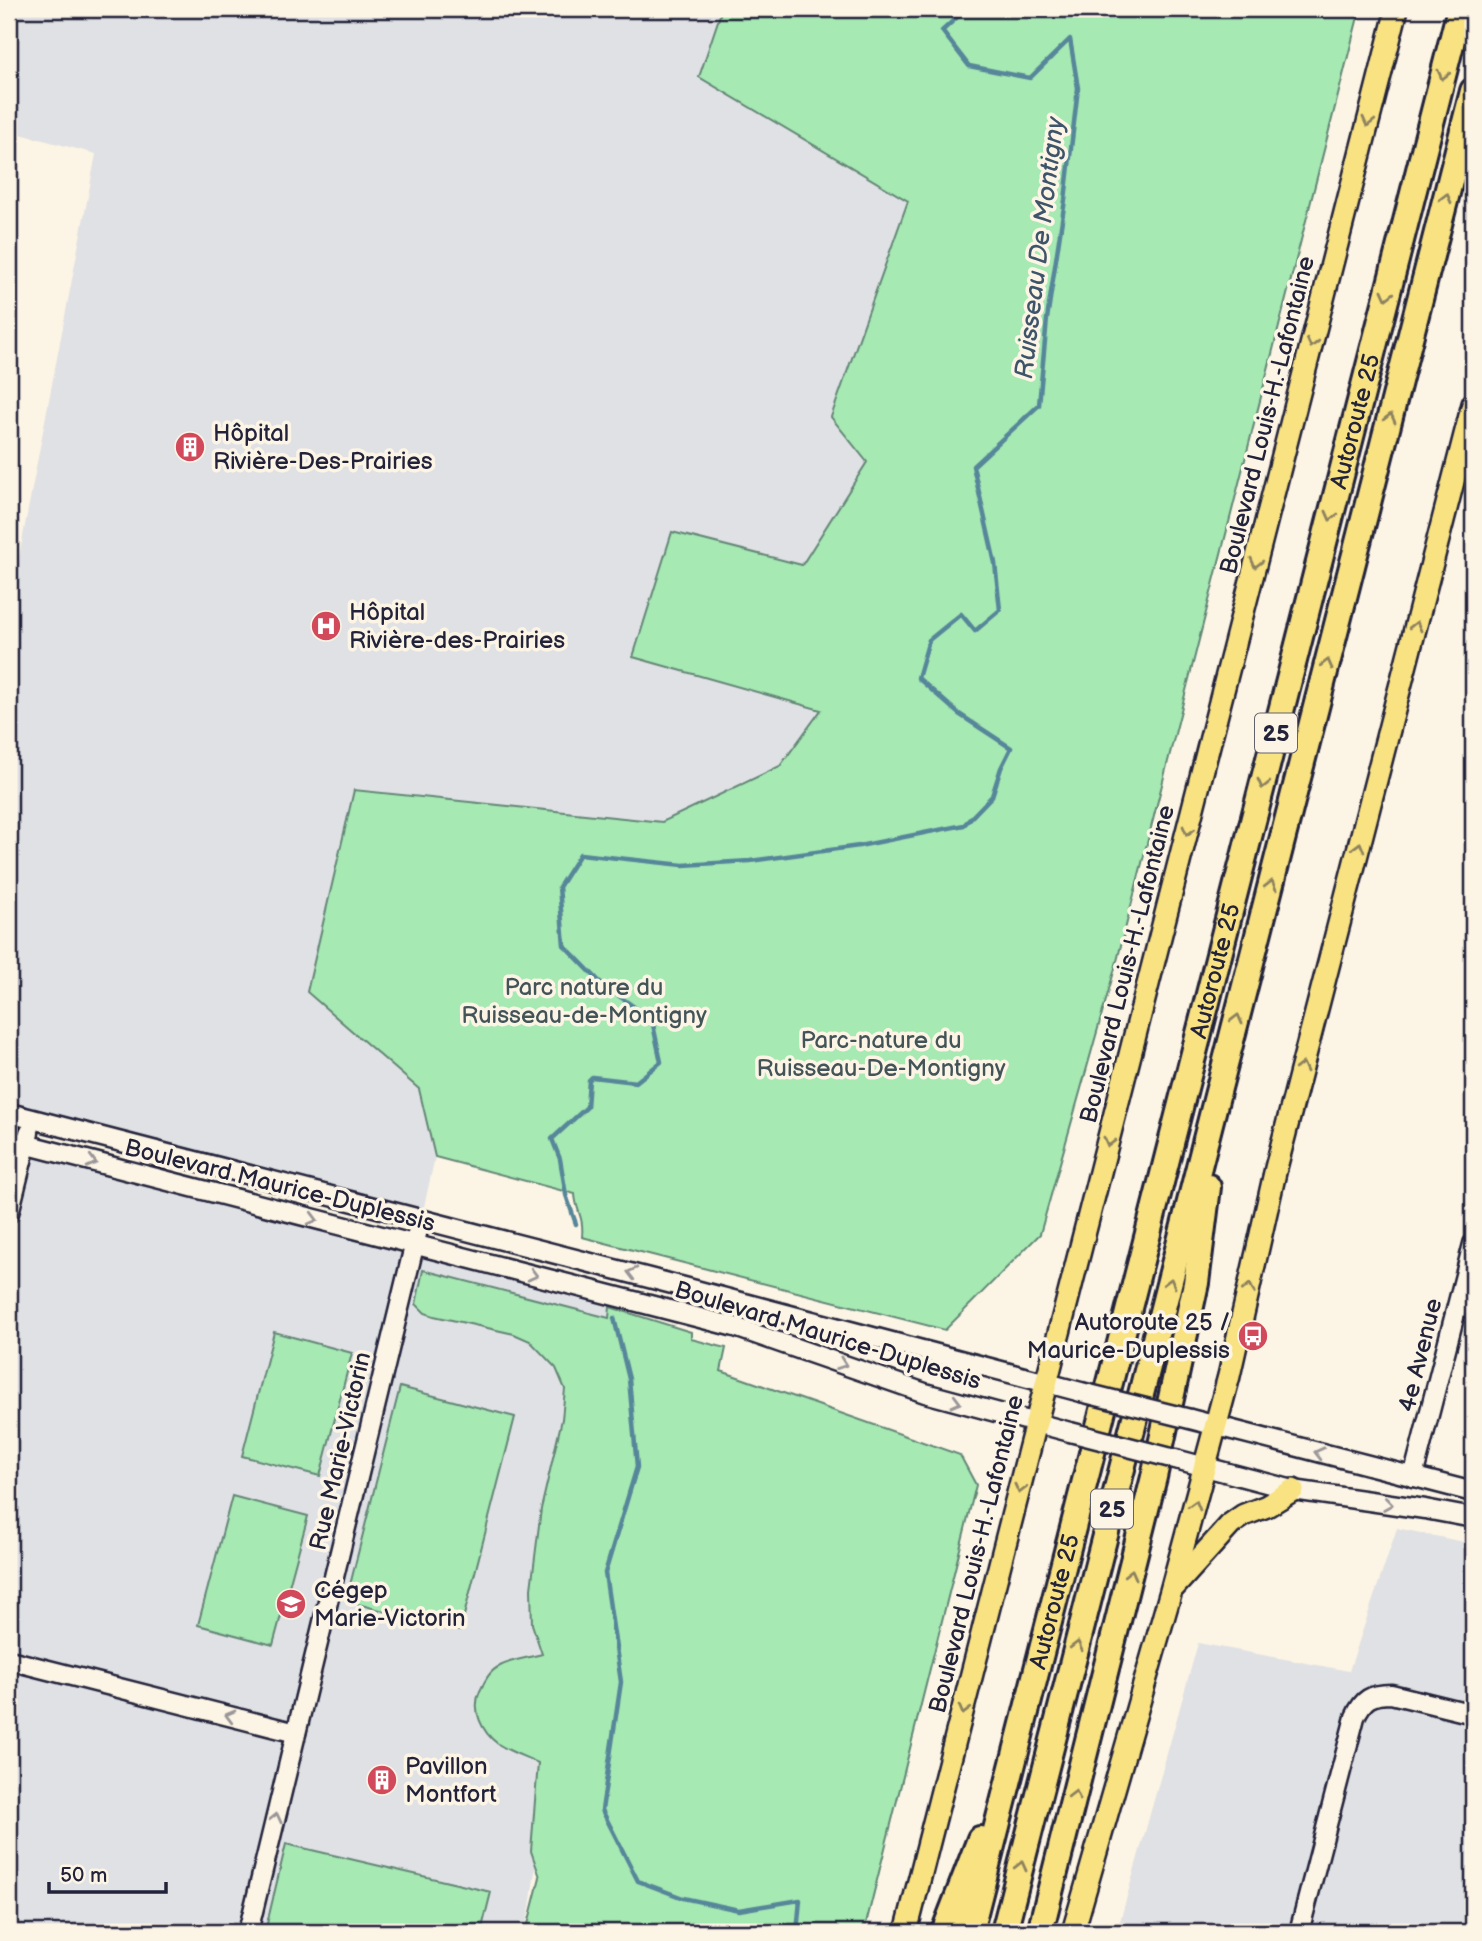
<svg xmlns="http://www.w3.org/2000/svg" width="1482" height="1941" font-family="'Balsamiq Sans',sans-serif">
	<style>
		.built { fill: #e0e1e4 }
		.green { fill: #a6e9b3; stroke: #648677; stroke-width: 2 }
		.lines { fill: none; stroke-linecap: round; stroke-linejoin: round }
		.stream { stroke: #578699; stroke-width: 4.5 }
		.minor-casing { stroke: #22223b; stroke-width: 23 }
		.major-casing { stroke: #22223b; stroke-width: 26 }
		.highway-casing { stroke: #22223b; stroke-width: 30 }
		.minor { stroke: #fcf5e5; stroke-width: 18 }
		.major { stroke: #f8e281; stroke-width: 21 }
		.highway { stroke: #f8e281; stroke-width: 24 }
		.minor-bridge-casing { stroke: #22223b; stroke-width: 23; stroke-linecap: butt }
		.minor-bridge { stroke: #fcf5e5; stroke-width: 18 }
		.oneway { stroke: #8d825e }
		.oneway2 { stroke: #9a9698 }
		.labels { text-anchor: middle; stroke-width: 7; stroke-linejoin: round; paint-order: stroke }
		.shield { fill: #fcf5e5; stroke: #63616e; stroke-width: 2 }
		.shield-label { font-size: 23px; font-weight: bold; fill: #22223b }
		.street-label { font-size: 24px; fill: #22223b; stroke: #fcf5e5 }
		.poi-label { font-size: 24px; fill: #22223b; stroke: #fcf5e5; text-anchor: start }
		.park-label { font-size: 24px; fill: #435459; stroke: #fcf5e5 }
		.water-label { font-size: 26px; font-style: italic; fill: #3d546a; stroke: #fcf5e5 }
	</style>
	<rect width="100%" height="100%" fill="#fcf5e5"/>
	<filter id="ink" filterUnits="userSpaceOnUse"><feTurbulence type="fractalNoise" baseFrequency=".0143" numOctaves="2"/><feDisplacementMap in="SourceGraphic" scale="14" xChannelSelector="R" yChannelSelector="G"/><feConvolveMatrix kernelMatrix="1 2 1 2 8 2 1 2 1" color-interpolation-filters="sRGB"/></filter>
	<g filter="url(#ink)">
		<g class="built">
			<path d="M 9,9 L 722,9 L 699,78 L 908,201 L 831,417 L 867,462 L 802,565 L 672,533 L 633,657 L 821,710 L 780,766 L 662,822 L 354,791 L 307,992 L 419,1089 L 435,1157 L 421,1220 L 9,1112 L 9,594 L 17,567 L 96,154 L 9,131 Z"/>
			<path d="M 9,1140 L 616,1301 L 530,1907 L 524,1932 L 9,1932 Z"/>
			<path d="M 1397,1528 L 1473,1544 L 1473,1932 L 1117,1932 L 1198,1643 L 1349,1671 Z"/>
		</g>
		<g class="green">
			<path d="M 722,9 L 1360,9 L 1117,961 L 1040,1234 L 945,1330 L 582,1237 C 584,1215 576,1212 575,1194 L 435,1157 L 419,1089 L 307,992 L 354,790 L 662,822 L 780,766 L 821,710 L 633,657 L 672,532 L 802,565 L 867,462 L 831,417 L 908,201 L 699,77 Z"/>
			<path d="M 423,1270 L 609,1318 L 610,1307 L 691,1332 L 691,1339 L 726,1348 L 721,1371 L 960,1455 L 976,1485 L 864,1932 L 526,1932 L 540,1877 L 531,1851 L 538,1763 C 526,1757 510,1752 498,1744 C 482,1732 471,1710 480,1691 C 485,1681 489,1671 500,1666 C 513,1659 529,1658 542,1654 L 532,1624 L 531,1589 L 541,1509 L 562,1419 L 565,1389 L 556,1368 L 530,1341 L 514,1334 L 434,1316 L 425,1313 L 416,1304 Z"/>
			<path d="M 274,1332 L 352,1353 L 320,1476 L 242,1456 Z"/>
			<path d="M 400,1387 L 515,1417 L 460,1631 L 346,1601 Z"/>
			<path d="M 232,1496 L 308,1516 L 273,1645 L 198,1625 Z"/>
			<path d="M 286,1844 L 491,1892 L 481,1932 L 265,1932 Z"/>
		</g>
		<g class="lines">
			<g class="stream">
				<path d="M 576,1224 L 566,1195 L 560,1159 L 552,1139 L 587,1107 L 589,1080 L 592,1077 L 636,1082 L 661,1062 L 652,1020 L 600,982 L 564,945 L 559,887 L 580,854 L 683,865 L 750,861 L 859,846 L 964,825 L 992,796 L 1001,768 L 1011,748 L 959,714 L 918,678 L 929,640 L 961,614 L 975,631 L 1000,610 L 995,563 L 973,466 L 1039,405 L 1047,319 L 1065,200 L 1078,88 L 1070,39 L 1030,78 L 969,66 L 942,31 L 966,9"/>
				<path d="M 614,1318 L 629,1379 L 637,1467 L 605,1573 L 621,1682 L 602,1810 L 638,1881 L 683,1898 L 739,1910 L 800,1900 L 797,1932"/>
			</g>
			<g class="minor-casing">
				<g id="minor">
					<path d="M 9,1113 L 684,1287 L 1081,1392"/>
					<path d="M 9,1140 L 735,1327 L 925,1393 L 1070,1432"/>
					<path d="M 9,1213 L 29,1133"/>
					<path d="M 1190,1419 L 1473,1492"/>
					<path d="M 1179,1460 L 1293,1490 L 1425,1509 L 1473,1518"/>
					<path d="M 1413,1477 L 1473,1244"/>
					<path d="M 9,1660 L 296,1733"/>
					<path d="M 248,1932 L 417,1234"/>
					<path d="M 1299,1932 L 1355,1717 C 1363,1699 1371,1694 1391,1694 L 1473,1714"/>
				</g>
			</g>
			<g class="major-casing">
				<g id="major">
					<path d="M 1174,1587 L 1231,1524 L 1244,1515 L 1267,1506 L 1293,1490"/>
					<path d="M 906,1932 L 1397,9"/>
					<path d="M 1073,1932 L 1171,1591 L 1229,1376 L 1276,1168 L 1473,404"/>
				</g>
			</g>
			<g class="highway-casing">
				<g id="highway">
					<path d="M 944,1932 L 980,1839"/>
					<path id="s1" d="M 970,1932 L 1460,9"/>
					<path d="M 1004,1932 L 1473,91"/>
					<path d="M 1040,1932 L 1154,1477 L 1196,1283 L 1208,1187"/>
				</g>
			</g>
			<use href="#minor" class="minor"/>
			<use href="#major" class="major"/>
			<use href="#highway" class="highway"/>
			<g class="minor-bridge-casing">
				<g id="minor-bridge">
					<path d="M 1081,1392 L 1190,1419"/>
					<path d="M 1070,1432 L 1179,1460"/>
				</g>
			</g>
			<use href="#minor-bridge" class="minor-bridge"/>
		</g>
		<defs><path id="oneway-chevron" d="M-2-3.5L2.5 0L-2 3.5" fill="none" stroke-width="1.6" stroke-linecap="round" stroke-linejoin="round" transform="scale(1.75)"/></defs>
		<g class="oneway">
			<use href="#oneway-chevron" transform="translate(1443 75) rotate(104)"/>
			<use href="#oneway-chevron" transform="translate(1368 122) rotate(104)"/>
			<use href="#oneway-chevron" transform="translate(1446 198) rotate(-76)"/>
			<use href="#oneway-chevron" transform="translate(1387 295) rotate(104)"/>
			<use href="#oneway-chevron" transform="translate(1312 343) rotate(104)"/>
			<use href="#oneway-chevron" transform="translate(1390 418) rotate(-76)"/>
			<use href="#oneway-chevron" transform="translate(1331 516) rotate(104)"/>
			<use href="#oneway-chevron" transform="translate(1256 563) rotate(104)"/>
			<use href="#oneway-chevron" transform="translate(1416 626) rotate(-76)"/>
			<use href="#oneway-chevron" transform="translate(1327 664) rotate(-76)"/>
			<use href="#oneway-chevron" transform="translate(1263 784) rotate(104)"/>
			<use href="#oneway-chevron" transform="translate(1188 831) rotate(105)"/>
			<use href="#oneway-chevron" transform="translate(1359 847) rotate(-75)"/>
			<use href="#oneway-chevron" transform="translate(1271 885) rotate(-76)"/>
			<use href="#oneway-chevron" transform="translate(1237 1019) rotate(-76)"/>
			<use href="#oneway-chevron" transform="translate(1302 1067) rotate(-76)"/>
			<use href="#oneway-chevron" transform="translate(1109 1142) rotate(104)"/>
			<use href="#oneway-chevron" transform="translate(1170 1283) rotate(-76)"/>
			<use href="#oneway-chevron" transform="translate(1249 1288) rotate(-78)"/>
			<use href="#oneway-chevron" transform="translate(1020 1489) rotate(104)"/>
			<use href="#oneway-chevron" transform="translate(1195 1505) rotate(-74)"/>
			<use href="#oneway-chevron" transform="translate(1131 1574) rotate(-76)"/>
			<use href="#oneway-chevron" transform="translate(1077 1646) rotate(-76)"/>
			<use href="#oneway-chevron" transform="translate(964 1710) rotate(105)"/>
			<use href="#oneway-chevron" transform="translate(1075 1795) rotate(-76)"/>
			<use href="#oneway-chevron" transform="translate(1021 1866) rotate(-76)"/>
		</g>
		<g class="oneway2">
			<use href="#oneway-chevron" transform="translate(92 1162) rotate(15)"/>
			<use href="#oneway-chevron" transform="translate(313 1219) rotate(15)"/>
			<use href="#oneway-chevron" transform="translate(632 1273) rotate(-166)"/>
			<use href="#oneway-chevron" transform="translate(533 1275) rotate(14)"/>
			<use href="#oneway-chevron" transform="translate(842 1364) rotate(20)"/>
			<use href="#oneway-chevron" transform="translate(956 1402) rotate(15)"/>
			<use href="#oneway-chevron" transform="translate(1319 1453) rotate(-166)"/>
			<use href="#oneway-chevron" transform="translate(1388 1504) rotate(8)"/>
			<use href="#oneway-chevron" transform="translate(230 1716) rotate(-165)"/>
			<use href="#oneway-chevron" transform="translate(276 1818) rotate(-77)"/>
		</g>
	</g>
	<defs>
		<g id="building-disc" transform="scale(1.575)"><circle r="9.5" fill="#d1495b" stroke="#fcf5e5"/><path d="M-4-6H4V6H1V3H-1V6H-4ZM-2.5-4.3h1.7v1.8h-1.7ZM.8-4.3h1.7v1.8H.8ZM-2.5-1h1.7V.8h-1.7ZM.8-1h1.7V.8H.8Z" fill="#fff"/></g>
		<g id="hospital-disc" transform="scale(1.575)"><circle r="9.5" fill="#d1495b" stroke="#fcf5e5"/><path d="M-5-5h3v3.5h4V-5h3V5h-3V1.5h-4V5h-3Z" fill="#fff"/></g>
		<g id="bus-disc" transform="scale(1.575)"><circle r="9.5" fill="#d1495b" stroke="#fcf5e5"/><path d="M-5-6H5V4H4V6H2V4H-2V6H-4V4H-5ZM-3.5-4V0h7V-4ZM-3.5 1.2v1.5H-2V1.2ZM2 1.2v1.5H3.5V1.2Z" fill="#fff"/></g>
		<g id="university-disc" transform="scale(1.575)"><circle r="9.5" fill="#d1495b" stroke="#fcf5e5"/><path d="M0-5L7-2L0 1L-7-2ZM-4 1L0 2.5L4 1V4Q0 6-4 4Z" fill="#fff"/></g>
	</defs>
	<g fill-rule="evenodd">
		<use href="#building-disc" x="190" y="447"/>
		<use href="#hospital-disc" x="326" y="626"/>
		<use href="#bus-disc" x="1253" y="1336"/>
		<use href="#university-disc" x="291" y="1604"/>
		<use href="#building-disc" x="382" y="1780"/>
	</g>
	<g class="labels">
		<g class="shield">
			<rect x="1255" y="713.5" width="42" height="39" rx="5"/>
			<rect x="1091" y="1489.5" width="42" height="39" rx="5"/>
		</g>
		<g class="shield-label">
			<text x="1276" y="741">25</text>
			<text x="1112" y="1517">25</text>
		</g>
		<g class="street-label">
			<text transform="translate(1267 415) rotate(-76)" y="8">Boulevard Louis-H.-Lafontaine</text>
			<text dy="8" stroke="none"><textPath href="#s1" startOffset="1559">Autoroute 25</textPath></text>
			<text transform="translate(1127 964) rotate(-76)" y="8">Boulevard Louis-H.-Lafontaine</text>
			<text dy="8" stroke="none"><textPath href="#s1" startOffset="992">Autoroute 25</textPath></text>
			<text transform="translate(280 1185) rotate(14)" y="8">Boulevard Maurice-Duplessis</text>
			<text transform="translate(828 1335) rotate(17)" y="8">Boulevard Maurice-Duplessis</text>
			<text transform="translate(1420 1355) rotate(-76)" y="8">4e Avenue</text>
			<text transform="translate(340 1451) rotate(-77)" y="8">Rue Marie-Victorin</text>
			<text transform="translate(976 1554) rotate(-76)" y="8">Boulevard Louis-H.-Lafontaine</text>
			<text dy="8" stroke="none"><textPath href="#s1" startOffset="341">Autoroute 25</textPath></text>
		</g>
		<g class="poi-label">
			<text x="213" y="441">Hôpital<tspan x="213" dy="28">Rivière-Des-Prairies</tspan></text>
			<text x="349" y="620">Hôpital<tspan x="349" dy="28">Rivière-des-Prairies</tspan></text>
			<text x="1230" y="1330" text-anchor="end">Autoroute 25 /<tspan x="1230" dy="28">Maurice-Duplessis</tspan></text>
			<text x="314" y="1598">Cégep<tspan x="314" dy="28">Marie-Victorin</tspan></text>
			<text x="405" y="1774">Pavillon<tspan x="405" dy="28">Montfort</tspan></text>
		</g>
		<g class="park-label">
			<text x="584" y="995">Parc nature du<tspan x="584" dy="28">Ruisseau-de-Montigny</tspan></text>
			<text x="881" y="1048">Parc-nature du<tspan x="881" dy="28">Ruisseau-De-Montigny</tspan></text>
		</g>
		<g class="water-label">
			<text transform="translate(1039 248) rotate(-83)" y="9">Ruisseau De Montigny</text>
		</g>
	</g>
	<rect width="1482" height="1941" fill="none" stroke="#fcf5e5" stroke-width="35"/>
	<rect x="18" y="18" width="1447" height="1906" fill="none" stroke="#22223b" stroke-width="2.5" filter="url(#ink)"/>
	<path d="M49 1882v10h117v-10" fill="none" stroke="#22223b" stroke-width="3.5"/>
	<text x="60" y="1882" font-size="21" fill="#22223b" stroke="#fcf5e5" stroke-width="5" paint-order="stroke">50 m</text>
</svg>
